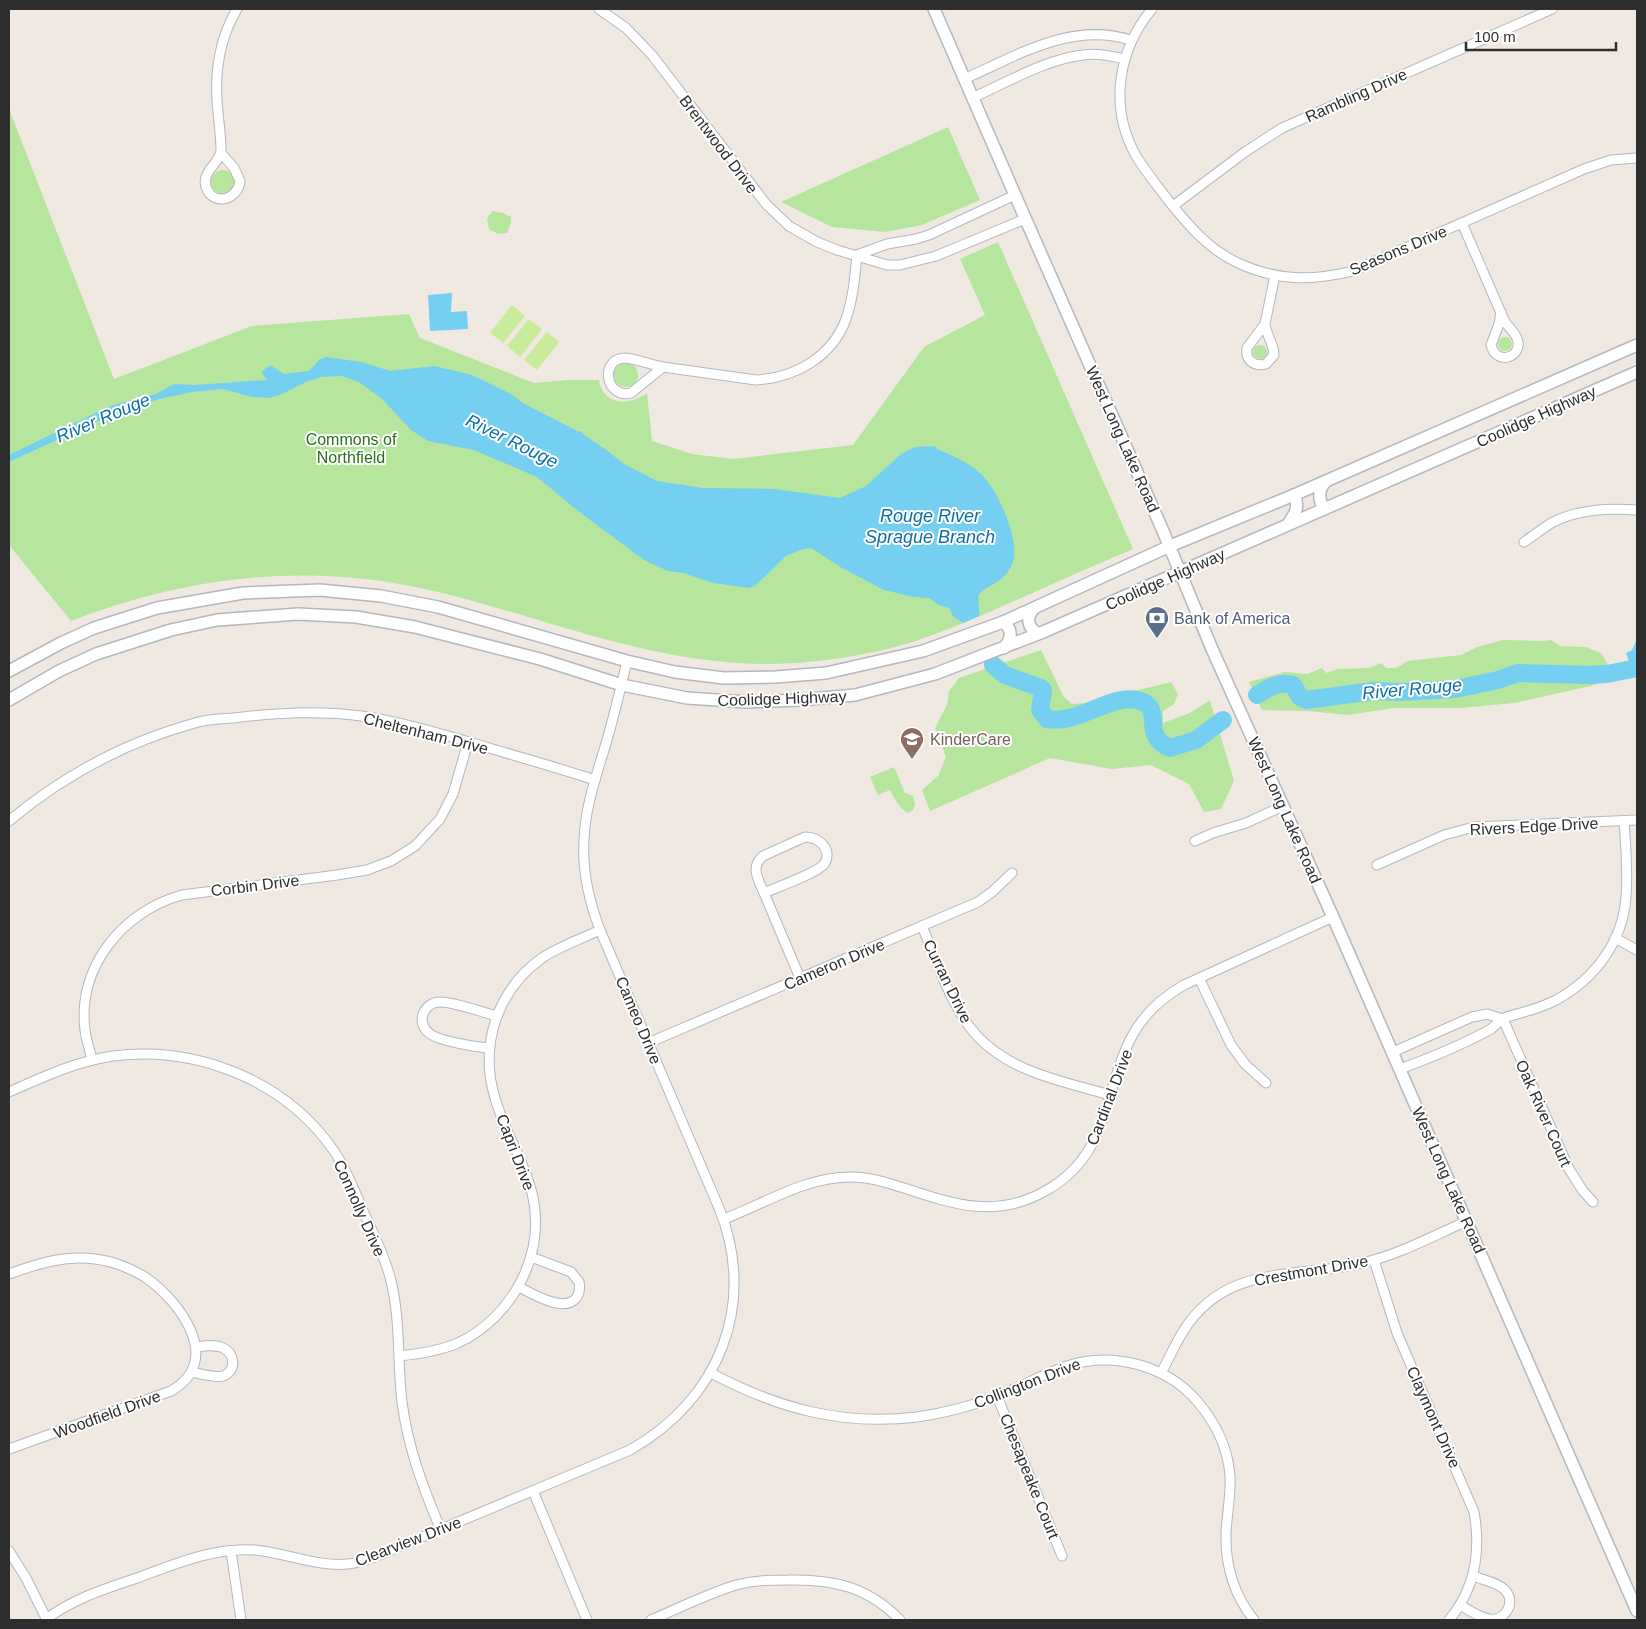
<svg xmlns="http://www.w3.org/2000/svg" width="1646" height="1629" font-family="Arial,sans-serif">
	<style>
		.green { fill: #b6e59e }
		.pitch { fill: #c9ec9a }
		.water { fill: #75cff0 }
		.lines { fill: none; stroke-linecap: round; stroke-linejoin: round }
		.river { stroke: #75cff0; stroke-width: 18 }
		.street-casing { stroke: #b4b7c1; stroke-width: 11 }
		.secondary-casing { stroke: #b4b7c1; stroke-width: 14 }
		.street { stroke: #fff; stroke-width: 9 }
		.secondary { stroke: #fff; stroke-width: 11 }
		.labels { text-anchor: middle; stroke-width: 4; stroke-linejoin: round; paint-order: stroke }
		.street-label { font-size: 16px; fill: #2e2e2e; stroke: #fff }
		.park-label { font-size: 16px; fill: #2c6e1b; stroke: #fff }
		.service-label { font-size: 16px; fill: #4e5e75; stroke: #fff; text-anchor: start }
		.education-label { font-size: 16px; fill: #785e54; stroke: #fff; text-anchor: start }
		.water-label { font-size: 18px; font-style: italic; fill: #0d6fa3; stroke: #fff }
	</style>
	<rect width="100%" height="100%" fill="#efe9e1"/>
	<g class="green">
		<path d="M 9,109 L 114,379 L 252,326 L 409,314 L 420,338 L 534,383 L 568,380 L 599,380 C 603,406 630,406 647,393 L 652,441 L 692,454 L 733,459 L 853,445 L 924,347 L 985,315 L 960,259 L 998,242 L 1133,549 C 1093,566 1052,584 1012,602 C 978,617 944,632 909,643 C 862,657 811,664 762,664 C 648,663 543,617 434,591 C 310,561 188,576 71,621 L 9,545 Z"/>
		<path d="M 948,127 L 980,200 L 922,225 L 885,232 L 832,227 L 781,202 Z"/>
		<circle cx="223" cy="182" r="12"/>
		<path d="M 493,211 L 503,213 L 511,217 L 511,223 L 507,233 L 498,234 L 489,229 L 487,218 Z"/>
		<circle cx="1505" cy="344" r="7"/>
		<circle cx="1260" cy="352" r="7"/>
		<circle cx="626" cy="375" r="12"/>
		<path d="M 1503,640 L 1543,641 L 1551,640 L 1560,646 L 1586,647 L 1601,653 L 1607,662 L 1613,679 L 1590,686 L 1514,703 L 1460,708 L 1394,708 L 1348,715 L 1308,711 L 1262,710 L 1249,682 L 1285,672 L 1307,674 L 1322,668 L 1326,673 L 1338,669 L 1368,668 L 1382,663 L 1386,668 L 1396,668 L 1408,661 L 1461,655 L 1477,647 Z"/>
		<path d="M 1041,650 L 1064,697 L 1072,704 L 1085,703 L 1171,682 L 1178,694 L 1174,704 L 1163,711 L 1163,723 L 1190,713 L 1210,700 L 1234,781 L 1221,809 L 1204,812 L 1189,784 L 1151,765 L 1112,769 L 1050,758 L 930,811 L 922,790 L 938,776 L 946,757 L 935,728 L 947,705 L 949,691 L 959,678 Z"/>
		<path d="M 894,767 L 905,793 L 913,796 L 915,804 L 913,810 L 908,813 C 898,807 895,799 890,790 L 878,795 L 870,777 Z"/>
	</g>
	<g class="pitch">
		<path d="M 512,305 L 525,316 L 503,343 L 490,333 Z"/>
		<path d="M 529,319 L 542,329 L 520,357 L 507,346 Z"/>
		<path d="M 547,332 L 559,342 L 537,370 L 524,360 Z"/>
	</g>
	<g class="water">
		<path d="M 452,293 L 451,312 L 467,311 L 468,329 L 430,331 L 428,295 Z"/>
		<path d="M 326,357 L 361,362 L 390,371 L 434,366 L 472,375 L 511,394 L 523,403 L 579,432 L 581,431 L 583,434 L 609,452 L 624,464 L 657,481 L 703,488 L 774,489 L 840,498 L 866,486 L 901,454 L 915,447 L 935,446 L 937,449 C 951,455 968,462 980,473 C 997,488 1022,542 1012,564 C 1004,583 992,582 979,594 C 977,601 980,608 979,616 L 963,623 L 953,616 L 949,608 L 939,605 L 929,598 L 914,597 L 884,590 L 842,568 L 811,548 L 800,550 L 786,556 L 755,586 L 749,588 L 713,583 L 683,573 L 668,571 L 644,560 L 578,511 L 537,477 L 474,450 L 428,441 L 411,430 L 382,399 L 359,382 L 342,376 L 321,377 L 306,382 L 280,395 L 269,398 L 252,397 L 223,389 L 192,392 L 159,399 L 109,416 L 9,462 L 9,455 L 110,406 L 156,394 L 174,384 L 194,385 L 267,380 L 261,372 L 270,365 L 284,374 L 309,371 L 319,360 Z"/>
		<path d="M 1637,639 L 1637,677 L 1634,677 L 1626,653 L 1632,650 Z"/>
	</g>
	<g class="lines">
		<g class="river">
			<path d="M 993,665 L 1005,675 L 1041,688 L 1043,690 L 1040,710 L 1047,719 C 1078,726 1116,689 1143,702 C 1163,711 1141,736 1170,748 L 1196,740 L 1223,720"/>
			<path d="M 1257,695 C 1268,688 1279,681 1293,685 L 1300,697 L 1306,700 L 1374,691 L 1401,692 L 1455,689 L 1498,680 L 1518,673 L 1590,675 L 1607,674 L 1637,668"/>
		</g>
		<g class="street-casing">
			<g id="street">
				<path d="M 599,9 L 626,28 L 652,55 L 766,204 L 789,226 L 817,242 L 837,250 L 887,265 L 900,265 L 936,256 L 1025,219"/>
				<path d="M 1152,9 C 1118,50 1109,106 1135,154 C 1144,170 1157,185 1168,200 C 1188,225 1208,249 1238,263 C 1277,281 1312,281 1353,271 L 1584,169 L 1611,160 L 1637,158"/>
				<path d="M 964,79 C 1017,56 1071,21 1131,40"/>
				<path d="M 972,98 C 1006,83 1046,59 1083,55 C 1097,53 1111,56 1125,59"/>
				<path d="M 221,153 L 234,168 L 240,181 C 238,200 213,207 206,187 C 201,171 220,164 221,150 C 221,134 218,117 217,101 C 215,69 221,36 237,9"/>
				<path d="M 1173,206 L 1245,152 L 1282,128 L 1552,9"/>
				<path d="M 1462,223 C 1476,256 1490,288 1504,320 C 1508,328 1517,333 1518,342 C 1519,349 1515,355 1508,357 C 1499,359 1493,353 1491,345 L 1499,324 L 1501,312"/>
				<path d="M 857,255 L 887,244 L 916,239 L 929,235 L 1015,195"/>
				<path d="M 1265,324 C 1266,335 1274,344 1274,355 L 1266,364 C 1254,367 1245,360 1247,348 L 1265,324 L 1275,275"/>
				<path d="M 663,367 L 631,393 C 606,399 599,360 624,358 C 633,358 652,365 663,367 L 756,380 C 795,378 832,357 846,319 C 853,299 855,276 857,255"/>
				<path d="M 1524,542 C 1533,536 1543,528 1553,522 C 1580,509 1608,508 1637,510"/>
				<path d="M 9,821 C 64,775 126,742 195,723 C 207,719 220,719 233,718 C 276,713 318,710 361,716 C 403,722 445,735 486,747 C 522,758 559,768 595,780"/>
				<path d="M 805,837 C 819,837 832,849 825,863 C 820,872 775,888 764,893 C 758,879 750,867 763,856 Z"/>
				<path d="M 1195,841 L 1213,833 L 1246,823 L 1283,806"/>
				<path d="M 1377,865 L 1444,835 L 1474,827 L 1637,820"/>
				<path d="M 764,893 L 800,978"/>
				<path d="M 922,926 C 935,957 949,999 969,1026 C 1002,1071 1061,1081 1111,1095"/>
				<path d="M 1615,938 L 1637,950"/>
				<path d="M 1199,978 L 1231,1045 L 1245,1064 L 1266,1083"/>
				<path d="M 1503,1019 L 1569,1169 L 1583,1191 L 1593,1202"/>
				<path d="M 648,1043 L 978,902 L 992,892 L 1012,873"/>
				<path d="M 489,1048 C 476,1047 438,1041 429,1033 C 423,1029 420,1019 424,1012 C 427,1006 433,1002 440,1002 C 455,1002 481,1012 497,1016"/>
				<path d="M 1393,1052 L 1472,1017 L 1487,1014 L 1503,1019"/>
				<path d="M 92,1060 C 90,1050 86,1040 85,1030 C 77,967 123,911 182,895 L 337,875 L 367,870 L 391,861 L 415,846 L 440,819 L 453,794 L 468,742"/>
				<path d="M 1400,1069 C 1430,1058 1462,1045 1491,1029 C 1495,1026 1498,1022 1502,1019 C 1508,1016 1518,1014 1524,1012 C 1535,1009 1546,1005 1556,1000 C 1595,979 1623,941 1626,897 C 1628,872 1626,846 1624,821"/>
				<path d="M 9,1092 C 43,1077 77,1061 113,1056 C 197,1045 286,1081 334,1151 C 347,1170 355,1192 364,1213 C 374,1234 384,1255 390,1277 C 401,1318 397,1361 402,1402 C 408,1448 423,1488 441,1530"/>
				<path d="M 724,1219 C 766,1203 807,1176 853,1177 C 871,1177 887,1183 904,1188 C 955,1205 998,1219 1047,1190 C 1110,1154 1102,1094 1131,1038 C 1143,1015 1161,998 1184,985 L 1333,917"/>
				<path d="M 1374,1260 L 1397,1333 L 1474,1512 C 1481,1551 1475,1589 1449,1620"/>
				<path d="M 9,1274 C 37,1264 64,1255 95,1259 C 112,1261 130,1268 145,1277 C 181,1302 224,1361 171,1391 L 9,1449"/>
				<path d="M 519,1287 C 533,1294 565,1314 577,1297 C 580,1292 580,1287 579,1282 L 571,1272 L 531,1257"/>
				<path d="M 399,1356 C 419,1354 439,1351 458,1343 C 513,1317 547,1253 532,1193 C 524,1160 504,1131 495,1098 C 479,1046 497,990 542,958 C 560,946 581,939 600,930"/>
				<path d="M 192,1372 C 201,1374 214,1378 223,1376 C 237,1371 235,1353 223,1348 C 215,1344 204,1346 196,1347"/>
				<path d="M 711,1373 C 777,1408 841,1426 917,1417 C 945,1413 972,1406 997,1396 C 1021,1387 1043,1374 1067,1366 C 1112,1351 1166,1365 1197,1401 C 1215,1422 1228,1448 1230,1476 C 1231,1495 1227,1514 1226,1532 C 1225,1564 1234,1595 1254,1620"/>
				<path d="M 1161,1373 C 1169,1359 1175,1344 1184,1330 C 1227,1263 1296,1279 1362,1263 C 1398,1255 1433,1236 1467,1221"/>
				<path d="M 997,1396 L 1062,1556"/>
				<path d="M 533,1491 L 587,1620"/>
				<path d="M 9,1551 L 26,1578 L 47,1620"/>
				<path d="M 231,1551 L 241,1620"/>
				<path d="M 1460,1605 C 1469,1610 1479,1617 1489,1619 C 1504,1622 1517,1603 1505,1590 C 1497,1582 1483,1580 1473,1576"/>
				<path d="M 45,1620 C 72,1599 105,1589 137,1578 C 175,1564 214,1547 255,1550 C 286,1553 317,1567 348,1564 C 358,1563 368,1559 377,1556 L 630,1450 C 719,1400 758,1304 719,1208 L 600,930 C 589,901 582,871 584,840 C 585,809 595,780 604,750 C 613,721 620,691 627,661"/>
				<path d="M 651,1620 C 679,1608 707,1594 736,1585 C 754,1580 771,1580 789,1580 C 834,1579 868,1587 900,1620"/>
			</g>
		</g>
		<g class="secondary-casing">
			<g id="secondary">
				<path d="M 934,9 L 1015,195 L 1163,531 L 1212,649 L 1333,917 L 1637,1611"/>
				<path d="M 1324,509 C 1318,499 1318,489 1326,481"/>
				<path d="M 1288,524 C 1295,514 1300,507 1294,495"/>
				<path d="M 1034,608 C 1026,617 1027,627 1038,634"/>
				<path d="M 1003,622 C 1013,630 1012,638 1004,648"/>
				<path d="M 9,671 L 61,643 L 94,628 L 157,608 L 243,593 L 320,590 L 381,596 L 438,607 L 627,661 L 675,672 L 724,678 L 775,677 L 826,673 L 923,651 L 1003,622 L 1170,546 L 1294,495 L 1637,345"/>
				<path d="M 9,700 L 59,671 L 96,654 L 171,630 L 217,620 L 298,614 L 356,617 L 415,627 L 540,659 L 622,685 L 687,698 L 747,702 L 800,700 L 855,695 L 935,674 L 1043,632 L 1637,372"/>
			</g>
		</g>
		<use href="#street" class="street"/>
		<use href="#secondary" class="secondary"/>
	</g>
	<defs>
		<g id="bank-pin" transform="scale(1.25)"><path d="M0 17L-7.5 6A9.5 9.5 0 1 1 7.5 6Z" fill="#5c6f8a" stroke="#fff"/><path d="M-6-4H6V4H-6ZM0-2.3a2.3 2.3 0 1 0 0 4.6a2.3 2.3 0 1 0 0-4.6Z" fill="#fff"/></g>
		<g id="school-pin" transform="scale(1.25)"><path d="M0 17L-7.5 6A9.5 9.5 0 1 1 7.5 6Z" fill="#8d6e63" stroke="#fff"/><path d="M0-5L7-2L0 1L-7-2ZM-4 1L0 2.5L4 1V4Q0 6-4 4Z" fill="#fff"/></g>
	</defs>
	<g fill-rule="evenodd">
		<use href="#bank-pin" x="1157" y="618"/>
		<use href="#school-pin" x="912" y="739"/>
	</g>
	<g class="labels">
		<g class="street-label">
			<text transform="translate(1356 95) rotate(-24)" y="6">Rambling Drive</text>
			<text transform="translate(719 144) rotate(53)" y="6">Brentwood Drive</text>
			<text transform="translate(1398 250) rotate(-23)" y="6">Seasons Drive</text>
			<text transform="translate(1536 416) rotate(-24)" y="6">Coolidge Highway</text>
			<text transform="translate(1123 439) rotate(66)" y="6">West Long Lake Road</text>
			<text transform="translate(1165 579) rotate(-24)" y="6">Coolidge Highway</text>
			<text transform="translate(782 698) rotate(-2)" y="6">Coolidge Highway</text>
			<text transform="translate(426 733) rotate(14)" y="6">Cheltenham Drive</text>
			<text transform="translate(1285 810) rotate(66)" y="6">West Long Lake Road</text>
			<text transform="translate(1534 826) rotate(-3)" y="6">Rivers Edge Drive</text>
			<text transform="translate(255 885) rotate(-7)" y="6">Corbin Drive</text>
			<text transform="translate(834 964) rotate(-23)" y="6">Cameron Drive</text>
			<text transform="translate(948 981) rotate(64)" y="6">Curran Drive</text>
			<text transform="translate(639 1020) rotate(67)" y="6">Cameo Drive</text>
			<text transform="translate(1109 1097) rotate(-69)" y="6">Cardinal Drive</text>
			<text transform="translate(1544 1113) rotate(66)" y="6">Oak River Court</text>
			<text transform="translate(516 1152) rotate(69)" y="6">Capri Drive</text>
			<text transform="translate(1449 1180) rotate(66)" y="6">West Long Lake Road</text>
			<text transform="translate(360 1208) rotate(66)" y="6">Connolly Drive</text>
			<text transform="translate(1311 1270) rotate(-10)" y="6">Crestmont Drive</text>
			<text transform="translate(1027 1383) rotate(-21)" y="6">Collington Drive</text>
			<text transform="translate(107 1414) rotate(-20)" y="6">Woodfield Drive</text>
			<text transform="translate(1434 1417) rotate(66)" y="6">Claymont Drive</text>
			<text transform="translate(1030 1476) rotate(68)" y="6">Chesapeake Court</text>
			<text transform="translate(408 1541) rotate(-21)" y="6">Clearview Drive</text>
		</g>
		<g class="park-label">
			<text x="351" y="445">Commons of<tspan x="351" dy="18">Northfield</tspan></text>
		</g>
		<g class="service-label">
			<text x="1174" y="624">Bank of America</text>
		</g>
		<g class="education-label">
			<text x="930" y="745">KinderCare</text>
		</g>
		<g class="water-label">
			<text transform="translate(103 418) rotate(-23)" y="6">River Rouge</text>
			<text transform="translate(512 441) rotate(26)" y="6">River Rouge</text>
			<text x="930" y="522">Rouge River<tspan x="930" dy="21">Sprague Branch</tspan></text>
			<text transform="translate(1412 689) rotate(-5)" y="6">River Rouge</text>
		</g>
	</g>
	<rect width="1646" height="1629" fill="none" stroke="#2e2e2e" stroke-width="20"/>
	<path d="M1466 42v8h150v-8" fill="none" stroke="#2e2e2e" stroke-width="2.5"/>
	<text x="1474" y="42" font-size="15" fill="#2e2e2e" stroke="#ffffff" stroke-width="4" paint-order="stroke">100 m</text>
</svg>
